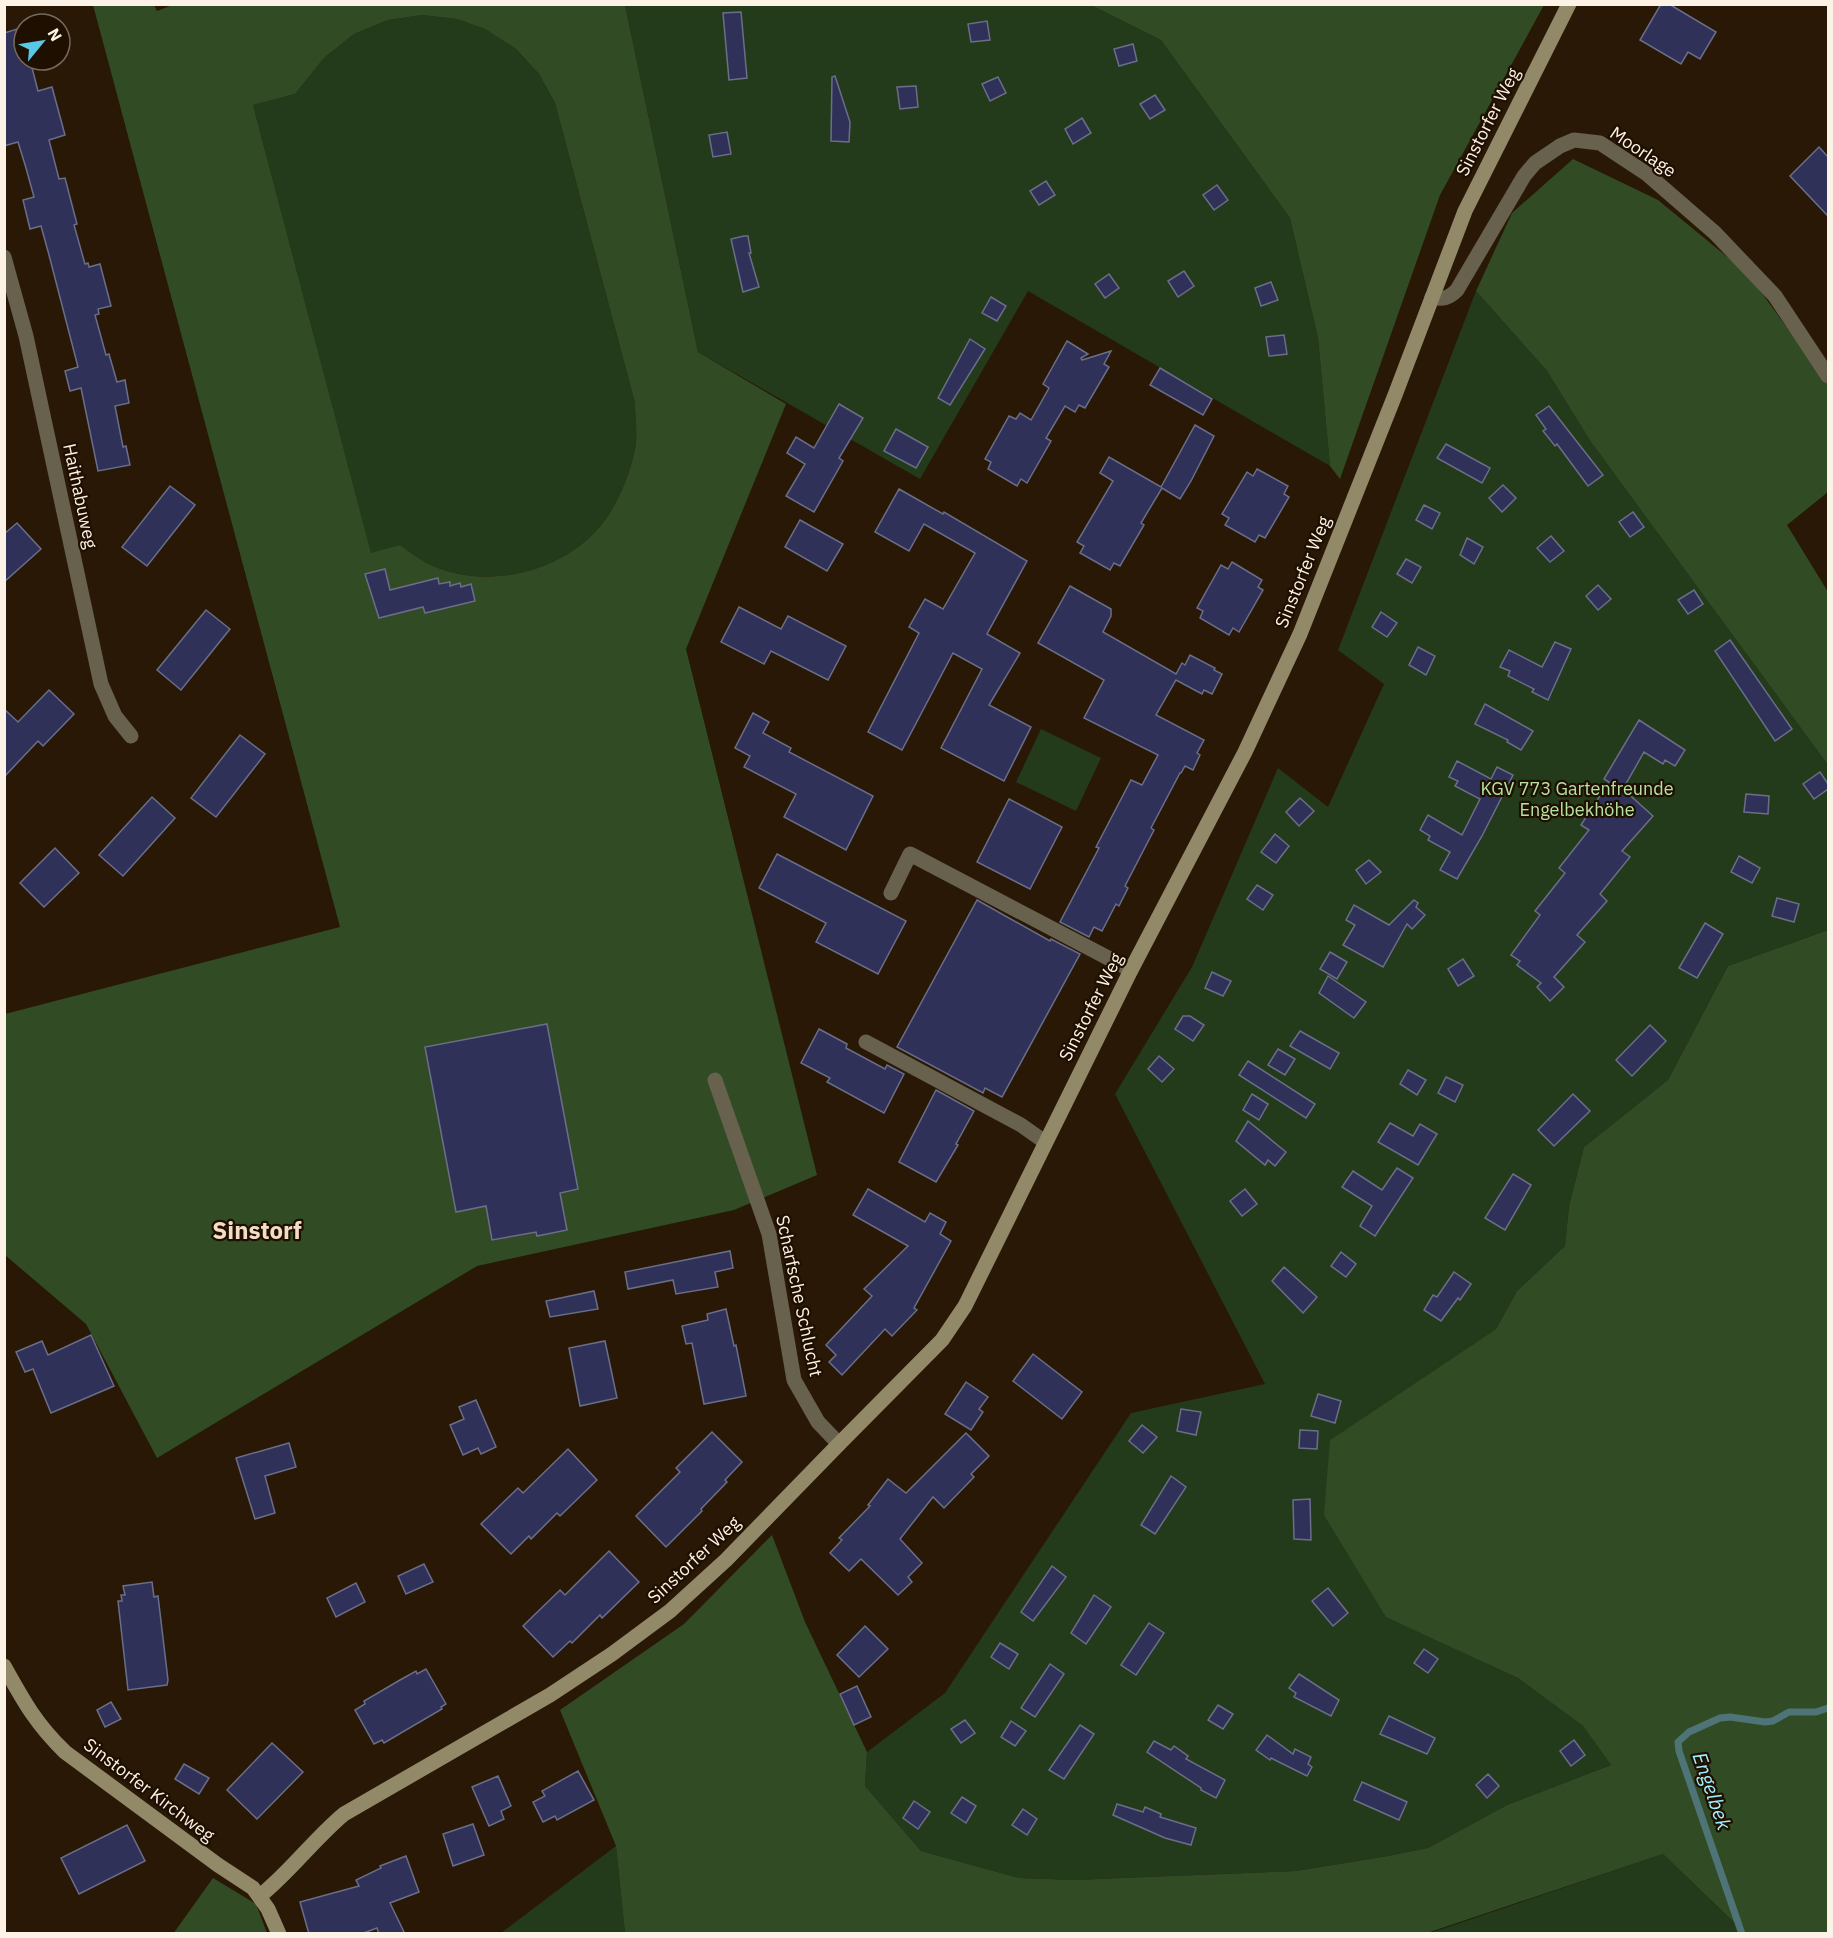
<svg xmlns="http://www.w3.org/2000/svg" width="1833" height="1938" font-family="'IBM Plex Sans',sans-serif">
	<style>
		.green { fill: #233b1a }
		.forest { fill: #314c25; fill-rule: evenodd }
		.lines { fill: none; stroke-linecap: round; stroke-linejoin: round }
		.stream { stroke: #4e7477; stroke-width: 7 }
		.building { fill: #2f3159; stroke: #6b6e88; stroke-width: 1.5 }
		.street { stroke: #67614d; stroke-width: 15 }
		.secondary { stroke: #928968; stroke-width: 15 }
		.labels { text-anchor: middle; stroke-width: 4.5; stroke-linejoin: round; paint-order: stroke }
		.street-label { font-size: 18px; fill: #fdf2e6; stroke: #1e0f00 }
		.park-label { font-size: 18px; fill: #b4e3a1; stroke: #1e0f00 }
		.water-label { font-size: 20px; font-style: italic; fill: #9feffe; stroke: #1e0f00 }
		.district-label { font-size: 24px; font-weight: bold; fill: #f4ddc5; stroke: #1e0f00 }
	</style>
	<rect width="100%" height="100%" fill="#281805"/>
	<g class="green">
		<path d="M 625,5 L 1091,5 L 1161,40 L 1290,218 L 1318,338 L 1330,466 L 1028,291 L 920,479 L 698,352 Z"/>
		<path d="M 422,15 L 457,19 L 485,29 L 516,49 L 539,74 L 555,103 L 635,403 C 635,418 638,435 635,449 C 630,474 618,504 602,524 C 564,572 487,591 431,565 C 420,560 410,552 400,545 L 371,554 L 253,105 L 295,94 L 324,58 L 354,34 L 388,20 Z"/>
		<path d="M 1476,291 L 1547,371 L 1591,442 L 1828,765 L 1828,930 L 1728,966 L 1668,1080 L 1584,1147 L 1569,1206 L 1565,1246 L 1517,1291 L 1496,1329 L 1330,1440 L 1386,1616 L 1518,1678 L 1583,1726 L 1611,1765 L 1507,1805 L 1428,1848 L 1388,1856 L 1296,1871 L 1074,1880 L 1019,1878 L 921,1851 L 865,1786 L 867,1752 L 945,1693 L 1131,1413 L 1265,1384 L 1115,1094 L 1192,967 L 1278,768 L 1328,807 L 1384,684 L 1338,650 Z"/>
		<path d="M 1041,729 L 1101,758 L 1076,811 L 1016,782 Z"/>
		<path d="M 616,1846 L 625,1933 L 501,1933 Z"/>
		<path d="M 1663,1854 L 1742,1930 L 1742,1934 L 1427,1934 Z"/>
	</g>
	<g class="forest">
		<path d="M 175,4 L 625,5 L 698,352 L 786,404 L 686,649 L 817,1175 L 734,1210 L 477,1266 L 157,1458 L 86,1324 L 5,1255 L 5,1014 L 340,927 L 93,5 L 154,5 L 157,11 ZM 422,15 L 457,19 L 485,29 L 516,49 L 539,74 L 555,103 L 635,403 C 635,418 638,435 635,449 C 630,474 618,504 602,524 C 564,572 487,591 431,565 C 420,560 410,552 400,545 L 371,553 L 253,105 L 295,94 L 324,58 L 354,34 L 388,20 Z"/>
		<path d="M 1091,5 L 1544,5 L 1440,195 L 1340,479 L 1330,466 L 1318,338 L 1290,218 L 1161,40 Z"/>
		<path d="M 1573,159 L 1658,200 L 1748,274 L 1828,384 L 1828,492 L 1787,525 L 1828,592 L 1828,765 L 1591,442 L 1547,371 L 1476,291 L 1512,213 Z"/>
		<path d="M 1828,930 L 1828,1933 L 1742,1933 L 1742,1930 L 1663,1854 L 1427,1933 L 625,1933 L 616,1846 L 560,1710 L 684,1624 L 772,1535 L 805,1622 L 867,1752 L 865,1786 L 921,1851 L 1019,1878 L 1074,1880 L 1296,1871 L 1388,1856 L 1428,1848 L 1507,1805 L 1611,1765 L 1583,1726 L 1518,1678 L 1386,1617 L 1324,1515 L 1330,1440 L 1496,1329 L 1517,1291 L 1565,1246 L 1569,1206 L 1584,1147 L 1668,1080 L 1728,966 Z"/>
		<path d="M 213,1878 L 256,1904 L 267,1933 L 173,1934 Z"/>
	</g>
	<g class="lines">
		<path class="stream" d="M 1742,1934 L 1679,1751 L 1678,1742 L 1689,1732 L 1720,1718 L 1730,1717 L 1765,1722 L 1773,1721 L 1789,1712 L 1816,1712 L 1828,1708"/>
	</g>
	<g class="building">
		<path d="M 1661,4 L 1669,4 L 1716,32 L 1700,59 L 1688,52 L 1681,64 L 1640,40 Z"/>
		<path d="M 741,12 L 747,78 L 729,80 L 723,13 Z"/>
		<path d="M 987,21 L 990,40 L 971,42 L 968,24 Z"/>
		<path d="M 24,27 L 24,60 L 30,60 L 38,91 L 52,87 L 65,135 L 49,140 L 59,179 L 65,178 L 77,224 L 74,225 L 85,264 L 88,263 L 89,267 L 100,264 L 111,306 L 98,309 L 99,314 L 95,315 L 106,355 L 109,354 L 117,382 L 125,380 L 129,403 L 115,406 L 123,447 L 126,446 L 130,465 L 98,471 L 81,388 L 70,391 L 65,371 L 78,367 L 49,255 L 41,226 L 30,229 L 23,200 L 34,197 L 26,168 L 18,142 L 4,146 L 4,33 Z"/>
		<path d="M 1133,44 L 1137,61 L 1119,66 L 1114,49 Z"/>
		<path d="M 835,76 L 850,122 L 849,142 L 831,141 L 832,77 Z"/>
		<path d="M 998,77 L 1006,93 L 990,101 L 982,84 Z"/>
		<path d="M 916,86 L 918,107 L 900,109 L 897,87 Z"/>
		<path d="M 1155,95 L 1165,110 L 1150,119 L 1140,104 Z"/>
		<path d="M 1082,118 L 1091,133 L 1073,144 L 1065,129 Z"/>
		<path d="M 727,132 L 731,154 L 713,157 L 709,135 Z"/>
		<path d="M 1819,147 L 1828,157 L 1828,216 L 1790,176 Z"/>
		<path d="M 1046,181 L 1055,195 L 1039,205 L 1030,191 Z"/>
		<path d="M 1217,185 L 1228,200 L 1214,210 L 1203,195 Z"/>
		<path d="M 744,236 L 748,236 L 751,253 L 749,253 L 759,287 L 743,292 L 731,239 Z"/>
		<path d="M 1184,271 L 1194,286 L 1178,297 L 1168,281 Z"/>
		<path d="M 1109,274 L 1119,288 L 1105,298 L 1095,284 Z"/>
		<path d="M 1271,282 L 1278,300 L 1261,306 L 1255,288 Z"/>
		<path d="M 991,297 L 1006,306 L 997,321 L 982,313 Z"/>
		<path d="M 1284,335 L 1287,354 L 1269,356 L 1266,337 Z"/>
		<path d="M 970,339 L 985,349 L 950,405 L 938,398 Z"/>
		<path d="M 1067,341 L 1088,354 L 1081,358 L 1082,360 L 1111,351 L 1104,364 L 1109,367 L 1085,408 L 1079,405 L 1075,412 L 1065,406 L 1046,438 L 1051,441 L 1027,483 L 1021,479 L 1017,486 L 988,469 L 991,462 L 985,459 L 1009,416 L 1016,419 L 1020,413 L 1031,420 L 1049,388 L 1043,384 Z"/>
		<path d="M 1160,368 L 1212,399 L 1203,415 L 1150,385 Z"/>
		<path d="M 839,404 L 863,418 L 839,458 L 843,461 L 814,512 L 786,496 L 805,464 L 787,453 L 796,437 L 814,448 Z"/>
		<path d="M 1549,406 L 1603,475 L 1588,486 L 1557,444 L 1555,446 L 1543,431 L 1546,429 L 1536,415 Z"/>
		<path d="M 1195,425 L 1214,436 L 1191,481 L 1180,499 L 1162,488 L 1141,523 L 1144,525 L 1120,566 L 1114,563 L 1110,570 L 1080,553 L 1084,546 L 1077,542 L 1113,481 L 1100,473 L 1109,457 L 1161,487 Z"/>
		<path d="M 896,429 L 928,447 L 916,468 L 884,451 Z"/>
		<path d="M 1446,444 L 1490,468 L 1482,483 L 1437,458 Z"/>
		<path d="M 1257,469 L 1288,486 L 1284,494 L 1289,497 L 1265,538 L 1259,535 L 1255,542 L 1225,525 L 1229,518 L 1222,514 L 1247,472 L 1253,476 Z"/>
		<path d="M 1503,485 L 1516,498 L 1502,512 L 1489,498 Z"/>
		<path d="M 170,486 L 195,505 L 147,566 L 122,547 Z"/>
		<path d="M 899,489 L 943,514 L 944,512 L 1027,561 L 987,634 L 1020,653 L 989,705 L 1031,727 L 1004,781 L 941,748 L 982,669 L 953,653 L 902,750 L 868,732 L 919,633 L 909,627 L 925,599 L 943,609 L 975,553 L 924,524 L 909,551 L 875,532 Z"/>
		<path d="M 1424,505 L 1440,513 L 1432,529 L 1416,520 Z"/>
		<path d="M 1633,512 L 1644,527 L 1630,537 L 1619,522 Z"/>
		<path d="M 800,520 L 843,544 L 827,571 L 785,547 Z"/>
		<path d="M 17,523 L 41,549 L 4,582 L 4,534 Z"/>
		<path d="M 1551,536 L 1564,551 L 1550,562 L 1537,548 Z"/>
		<path d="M 1467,538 L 1483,547 L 1474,564 L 1460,555 Z"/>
		<path d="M 1406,559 L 1421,567 L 1412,583 L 1397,574 Z"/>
		<path d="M 1232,562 L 1262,580 L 1258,587 L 1263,590 L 1239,632 L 1233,628 L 1229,635 L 1200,618 L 1203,611 L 1197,608 L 1221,565 L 1228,569 Z"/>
		<path d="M 385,569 L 390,590 L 438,578 L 439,584 L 450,582 L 450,586 L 460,583 L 461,587 L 471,584 L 475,601 L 425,613 L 423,607 L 379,618 L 365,574 Z"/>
		<path d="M 1598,585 L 1611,599 L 1598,610 L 1586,596 Z"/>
		<path d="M 1070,586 L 1111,609 L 1111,616 L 1103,632 L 1176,674 L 1182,663 L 1185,665 L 1190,655 L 1215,668 L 1214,670 L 1222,674 L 1212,694 L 1204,690 L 1202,694 L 1176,680 L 1156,715 L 1204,740 L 1197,753 L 1200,755 L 1193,770 L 1185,766 L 1181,773 L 1180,773 L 1151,828 L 1154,830 L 1125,886 L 1128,888 L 1119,906 L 1116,904 L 1102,931 L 1094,927 L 1089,937 L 1060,922 L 1099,848 L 1096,847 L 1131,780 L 1142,785 L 1158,755 L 1084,718 L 1104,680 L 1038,643 Z"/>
		<path d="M 1694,590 L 1703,604 L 1688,614 L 1678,600 Z"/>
		<path d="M 739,607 L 781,629 L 788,616 L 846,646 L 828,680 L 771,651 L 764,664 L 721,642 Z"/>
		<path d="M 206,610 L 230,629 L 181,690 L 157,670 Z"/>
		<path d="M 1381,612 L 1397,623 L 1387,637 L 1372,627 Z"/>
		<path d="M 1730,640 L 1792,729 L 1775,741 L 1715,651 Z"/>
		<path d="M 1555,642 L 1571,649 L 1548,700 L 1532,692 L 1534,689 L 1508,676 L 1510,671 L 1500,667 L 1509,650 L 1542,667 Z"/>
		<path d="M 1418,647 L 1435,656 L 1426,675 L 1409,665 Z"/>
		<path d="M 49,690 L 74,714 L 43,746 L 38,741 L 4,777 L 4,709 L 18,722 Z"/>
		<path d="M 1485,704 L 1533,731 L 1521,750 L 1507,742 L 1508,740 L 1475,724 Z"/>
		<path d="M 753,713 L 769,722 L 763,733 L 791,748 L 789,752 L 873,796 L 846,850 L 784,817 L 796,794 L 744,767 L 750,756 L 735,748 Z"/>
		<path d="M 1639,720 L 1685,750 L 1675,766 L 1665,760 L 1663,764 L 1644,752 L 1623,789 L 1653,816 L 1622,851 L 1630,857 L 1600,894 L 1607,901 L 1577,935 L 1585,942 L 1554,977 L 1564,987 L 1550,1001 L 1537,987 L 1541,983 L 1517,965 L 1520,961 L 1511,955 L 1540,915 L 1535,911 L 1565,873 L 1559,868 L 1589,830 L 1581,825 L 1609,782 L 1604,779 Z"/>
		<path d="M 240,735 L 265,754 L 216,817 L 191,798 Z"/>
		<path d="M 1457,761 L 1491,779 L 1497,767 L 1513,775 L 1482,836 L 1457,879 L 1440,870 L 1450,852 L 1428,840 L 1430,836 L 1420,830 L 1428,815 L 1462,835 L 1480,799 L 1455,786 L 1458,781 L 1449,777 Z"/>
		<path d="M 1820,772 L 1828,784 L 1828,789 L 1814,799 L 1803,784 Z"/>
		<path d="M 1746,794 L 1769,796 L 1768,814 L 1744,812 Z"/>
		<path d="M 152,797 L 175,818 L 123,876 L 99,855 Z"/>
		<path d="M 1300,798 L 1314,811 L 1299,826 L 1286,812 Z"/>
		<path d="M 1009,799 L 1062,827 L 1030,889 L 977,862 Z"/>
		<path d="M 1275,834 L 1289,846 L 1276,863 L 1261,852 Z"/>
		<path d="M 55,848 L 79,873 L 44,907 L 20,883 Z"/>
		<path d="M 777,854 L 906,921 L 878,974 L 816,942 L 826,923 L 759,888 Z"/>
		<path d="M 1739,856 L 1760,868 L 1752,883 L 1731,872 Z"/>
		<path d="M 1369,860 L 1381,872 L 1366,884 L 1356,870 Z"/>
		<path d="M 1257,885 L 1273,895 L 1263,910 L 1247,899 Z"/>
		<path d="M 1777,898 L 1799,904 L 1794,922 L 1772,916 Z"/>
		<path d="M 977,900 L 1050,941 L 1051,939 L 1080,954 L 1002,1097 L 985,1088 L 983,1093 L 897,1047 Z"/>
		<path d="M 1414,900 L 1418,903 L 1416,907 L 1425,915 L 1412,929 L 1407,924 L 1383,967 L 1343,945 L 1355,925 L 1346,920 L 1354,905 L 1389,925 Z"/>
		<path d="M 1705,923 L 1723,934 L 1697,978 L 1679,968 Z"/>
		<path d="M 1330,952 L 1347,962 L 1337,979 L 1320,969 Z"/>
		<path d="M 1463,959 L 1474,976 L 1458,986 L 1448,969 Z"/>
		<path d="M 1212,972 L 1231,981 L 1223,996 L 1205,988 Z"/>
		<path d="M 1328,976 L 1366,1002 L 1354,1018 L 1319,993 Z"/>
		<path d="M 1183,1016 L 1190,1016 L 1204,1025 L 1193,1041 L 1175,1029 Z"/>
		<path d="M 547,1024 L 578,1189 L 560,1193 L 567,1230 L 537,1236 L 536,1232 L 492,1240 L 486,1206 L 456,1212 L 425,1047 Z"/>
		<path d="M 1650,1025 L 1666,1041 L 1632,1076 L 1616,1060 Z"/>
		<path d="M 819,1029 L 847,1044 L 846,1048 L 885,1069 L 887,1065 L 904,1074 L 884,1113 L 827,1082 L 830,1078 L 801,1063 Z"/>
		<path d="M 1300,1031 L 1339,1053 L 1330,1069 L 1290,1046 Z"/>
		<path d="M 1278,1049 L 1295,1059 L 1285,1075 L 1268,1065 Z"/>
		<path d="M 1159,1056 L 1174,1069 L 1162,1082 L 1148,1069 Z"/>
		<path d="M 1248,1061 L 1315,1104 L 1306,1118 L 1239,1075 Z"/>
		<path d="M 1408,1070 L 1426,1080 L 1417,1095 L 1400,1084 Z"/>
		<path d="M 1446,1077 L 1463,1085 L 1455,1102 L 1438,1093 Z"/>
		<path d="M 936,1090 L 974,1111 L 956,1144 L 958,1145 L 936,1182 L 899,1162 Z"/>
		<path d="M 1252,1094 L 1268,1104 L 1259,1120 L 1243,1110 Z"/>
		<path d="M 1573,1094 L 1590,1111 L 1554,1146 L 1538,1130 Z"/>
		<path d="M 1248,1121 L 1286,1152 L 1275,1166 L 1268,1160 L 1265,1165 L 1236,1141 Z"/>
		<path d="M 1390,1123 L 1413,1136 L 1420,1124 L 1437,1134 L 1418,1165 L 1378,1142 Z"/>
		<path d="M 1397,1168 L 1413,1178 L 1375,1236 L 1360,1226 L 1372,1206 L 1342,1187 L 1353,1171 L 1382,1190 Z"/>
		<path d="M 1513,1174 L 1531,1185 L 1505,1230 L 1485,1218 Z"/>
		<path d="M 868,1189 L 925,1222 L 930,1213 L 946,1222 L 940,1234 L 951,1241 L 914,1308 L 917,1310 L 892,1336 L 885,1329 L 842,1375 L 829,1362 L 836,1355 L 826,1345 L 872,1296 L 864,1289 L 908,1246 L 853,1215 Z"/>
		<path d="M 1245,1189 L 1257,1204 L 1242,1216 L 1230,1201 Z"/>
		<path d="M 730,1251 L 733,1268 L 715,1272 L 718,1287 L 676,1294 L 673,1280 L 628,1289 L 625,1272 Z"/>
		<path d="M 1341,1252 L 1356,1264 L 1346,1277 L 1331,1266 Z"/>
		<path d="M 1284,1267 L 1317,1297 L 1303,1313 L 1272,1281 Z"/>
		<path d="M 1454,1272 L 1471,1284 L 1460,1300 L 1458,1298 L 1441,1321 L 1424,1310 L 1433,1295 L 1437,1297 Z"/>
		<path d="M 594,1291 L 598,1309 L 550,1317 L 546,1301 Z"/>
		<path d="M 726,1309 L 734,1346 L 736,1345 L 746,1396 L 704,1404 L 692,1343 L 686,1344 L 682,1326 L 708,1320 L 707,1314 Z"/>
		<path d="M 91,1335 L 114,1386 L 51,1413 L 33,1369 L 25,1372 L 16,1352 L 42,1341 L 48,1355 Z"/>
		<path d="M 605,1341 L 617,1398 L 580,1406 L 569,1348 Z"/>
		<path d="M 1033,1354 L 1082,1392 L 1062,1419 L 1013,1381 Z"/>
		<path d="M 966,1382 L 988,1397 L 979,1409 L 983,1412 L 971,1430 L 945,1414 Z"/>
		<path d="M 1318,1394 L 1341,1401 L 1335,1423 L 1311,1416 Z"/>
		<path d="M 476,1400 L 496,1447 L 481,1454 L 478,1448 L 463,1455 L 450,1425 L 464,1419 L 459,1407 Z"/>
		<path d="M 1181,1409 L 1201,1412 L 1196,1435 L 1177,1431 Z"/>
		<path d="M 1142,1425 L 1157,1437 L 1143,1453 L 1129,1441 Z"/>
		<path d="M 1300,1430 L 1318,1431 L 1317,1449 L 1299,1448 Z"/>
		<path d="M 712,1432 L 742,1462 L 725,1480 L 727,1482 L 701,1509 L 702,1511 L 666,1547 L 636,1516 L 680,1472 L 676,1468 Z"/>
		<path d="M 966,1433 L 989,1456 L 971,1474 L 974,1477 L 944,1508 L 933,1497 L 900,1539 L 922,1563 L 908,1577 L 912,1582 L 898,1595 L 861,1559 L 849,1571 L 830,1553 L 842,1540 L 839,1538 L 870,1506 L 868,1505 L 888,1479 L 906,1493 Z"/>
		<path d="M 289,1443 L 296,1467 L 265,1476 L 275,1513 L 255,1519 L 236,1458 Z"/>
		<path d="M 568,1449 L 597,1480 L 560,1516 L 557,1513 L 531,1539 L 529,1536 L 511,1554 L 481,1524 L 518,1488 L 523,1493 Z"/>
		<path d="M 1171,1476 L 1186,1487 L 1155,1534 L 1141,1525 Z"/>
		<path d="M 1310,1499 L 1311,1540 L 1294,1539 L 1293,1500 Z"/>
		<path d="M 609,1551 L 639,1582 L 602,1618 L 600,1615 L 572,1643 L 570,1641 L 553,1657 L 523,1626 L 560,1590 L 565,1595 Z"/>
		<path d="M 424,1564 L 433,1582 L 406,1594 L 398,1576 Z"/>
		<path d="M 1052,1566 L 1066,1577 L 1033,1621 L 1021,1612 Z"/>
		<path d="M 152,1582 L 154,1597 L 158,1596 L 168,1680 L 167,1685 L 128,1690 L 118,1601 L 122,1601 L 121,1595 L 125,1595 L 123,1586 Z"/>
		<path d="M 356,1583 L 365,1602 L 336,1617 L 327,1598 Z"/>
		<path d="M 1328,1588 L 1348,1613 L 1333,1626 L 1312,1601 Z"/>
		<path d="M 1094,1595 L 1111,1607 L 1086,1644 L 1071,1633 Z"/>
		<path d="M 1149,1623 L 1164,1633 L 1136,1675 L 1121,1665 Z"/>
		<path d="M 865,1626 L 888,1649 L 859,1677 L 837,1655 Z"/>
		<path d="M 1000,1643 L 1018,1654 L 1009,1669 L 991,1657 Z"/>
		<path d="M 1424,1649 L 1438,1659 L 1428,1673 L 1414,1663 Z"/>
		<path d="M 1050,1664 L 1064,1674 L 1035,1717 L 1021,1708 Z"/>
		<path d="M 426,1669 L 446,1704 L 441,1707 L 442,1709 L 384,1743 L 382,1740 L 374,1744 L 355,1710 L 365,1704 L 364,1701 L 400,1680 L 416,1671 L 417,1674 Z"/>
		<path d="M 1299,1674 L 1339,1700 L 1331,1716 L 1294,1697 L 1296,1693 L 1289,1688 Z"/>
		<path d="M 857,1686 L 871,1717 L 854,1725 L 840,1694 Z"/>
		<path d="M 111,1702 L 121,1719 L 105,1727 L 97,1710 Z"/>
		<path d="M 1218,1705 L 1233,1714 L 1223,1729 L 1208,1720 Z"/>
		<path d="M 1389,1716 L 1435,1738 L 1427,1754 L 1380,1734 Z"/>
		<path d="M 965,1720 L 975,1733 L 961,1743 L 951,1729 Z"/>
		<path d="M 1011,1721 L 1026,1731 L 1015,1746 L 1001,1737 Z"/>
		<path d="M 1080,1725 L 1094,1734 L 1064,1779 L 1049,1770 Z"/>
		<path d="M 1267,1735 L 1293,1754 L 1295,1749 L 1311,1757 L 1308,1764 L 1312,1767 L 1307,1776 L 1271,1758 L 1270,1760 L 1256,1750 Z"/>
		<path d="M 1574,1740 L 1585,1755 L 1571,1766 L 1560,1751 Z"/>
		<path d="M 1154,1741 L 1171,1750 L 1174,1746 L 1188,1756 L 1186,1759 L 1225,1780 L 1216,1798 L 1201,1790 L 1201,1788 L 1147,1752 Z"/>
		<path d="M 272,1743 L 303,1772 L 257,1819 L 227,1790 Z"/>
		<path d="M 184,1764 L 209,1778 L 199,1794 L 175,1779 Z"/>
		<path d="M 578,1771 L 594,1800 L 557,1820 L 555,1816 L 543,1822 L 533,1802 L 545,1796 L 542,1791 Z"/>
		<path d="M 1488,1774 L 1499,1786 L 1487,1798 L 1476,1785 Z"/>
		<path d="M 498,1776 L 511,1806 L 501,1811 L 504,1819 L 489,1826 L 472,1787 Z"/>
		<path d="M 1362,1782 L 1407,1802 L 1399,1820 L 1354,1800 Z"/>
		<path d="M 962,1797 L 976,1806 L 966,1823 L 951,1813 Z"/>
		<path d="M 914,1801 L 930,1812 L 918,1829 L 903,1818 Z"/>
		<path d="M 1117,1804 L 1143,1812 L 1145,1807 L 1161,1814 L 1160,1817 L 1196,1828 L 1191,1845 L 1165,1838 L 1113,1815 Z"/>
		<path d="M 1023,1809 L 1037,1819 L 1027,1835 L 1012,1825 Z"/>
		<path d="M 473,1824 L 484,1855 L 453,1866 L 443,1834 Z"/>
		<path d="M 127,1825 L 145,1861 L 79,1894 L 61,1858 Z"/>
		<path d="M 406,1856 L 419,1892 L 390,1903 L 405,1934 L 379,1934 L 377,1928 L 361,1934 L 309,1934 L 300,1902 L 359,1886 L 356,1880 L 381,1868 L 380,1866 Z"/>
	</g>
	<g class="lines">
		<g class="street">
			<path d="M 4,257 L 26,336 L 101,684 L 115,716 L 131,736"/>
			<path d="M 1432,297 C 1443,300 1449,298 1457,290 L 1524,176 L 1535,163 L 1560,146 L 1574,140 L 1600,143 L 1647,174 L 1715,233 L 1775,296 L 1828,376"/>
			<path d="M 891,893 L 910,854 L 1131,970"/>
			<path d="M 866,1042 L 1021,1125 L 1045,1142"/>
			<path d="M 715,1080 L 769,1234 L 794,1380 L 818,1422 L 839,1444"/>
		</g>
		<g class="secondary">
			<path d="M 4,1666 C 24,1702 36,1724 65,1752 L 218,1865 L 253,1888 L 268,1909 L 279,1934"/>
			<path d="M 260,1896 C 291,1871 314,1839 344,1814 L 550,1695 L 612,1654 L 670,1611 L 726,1560 L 839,1444 L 942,1340 L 965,1306 L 1131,970 L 1245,752 L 1300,634 L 1395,395 L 1465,211 L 1569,4"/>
		</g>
	</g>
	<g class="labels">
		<g class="street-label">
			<text transform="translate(1488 122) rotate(-63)" y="6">Sinstorfer Weg</text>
			<text transform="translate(1643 152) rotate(34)" y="6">Moorlage</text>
			<text transform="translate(80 496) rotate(78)" y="6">Haithabuweg</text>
			<text transform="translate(1303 572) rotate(-68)" y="6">Sinstorfer Weg</text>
			<text transform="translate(1091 1007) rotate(-63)" y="6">Sinstorfer Weg</text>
			<text transform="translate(799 1296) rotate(78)" y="6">Scharfsche Schlucht</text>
			<text transform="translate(694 1560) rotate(-43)" y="6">Sinstorfer Weg</text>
			<text transform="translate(149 1790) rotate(37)" y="6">Sinstorfer Kirchweg</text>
		</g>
		<g class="park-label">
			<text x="1577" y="795">KGV 773 Gartenfreunde<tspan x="1577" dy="21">Engelbekhöhe</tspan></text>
		</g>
		<g class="water-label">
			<text transform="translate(1712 1791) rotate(71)" y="7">Engelbek</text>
		</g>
		<g class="district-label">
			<text x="257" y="1239">Sinstorf</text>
		</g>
	</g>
	<rect width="1833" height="1938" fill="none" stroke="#fdf2e6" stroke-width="12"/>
	<g transform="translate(42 42) rotate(60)"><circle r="28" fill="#1e0f00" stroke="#776a5c" stroke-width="1.5"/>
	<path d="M0-4.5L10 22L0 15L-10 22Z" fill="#58c9e4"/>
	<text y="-9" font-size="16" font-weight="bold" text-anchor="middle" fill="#fdf2e6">N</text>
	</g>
</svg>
